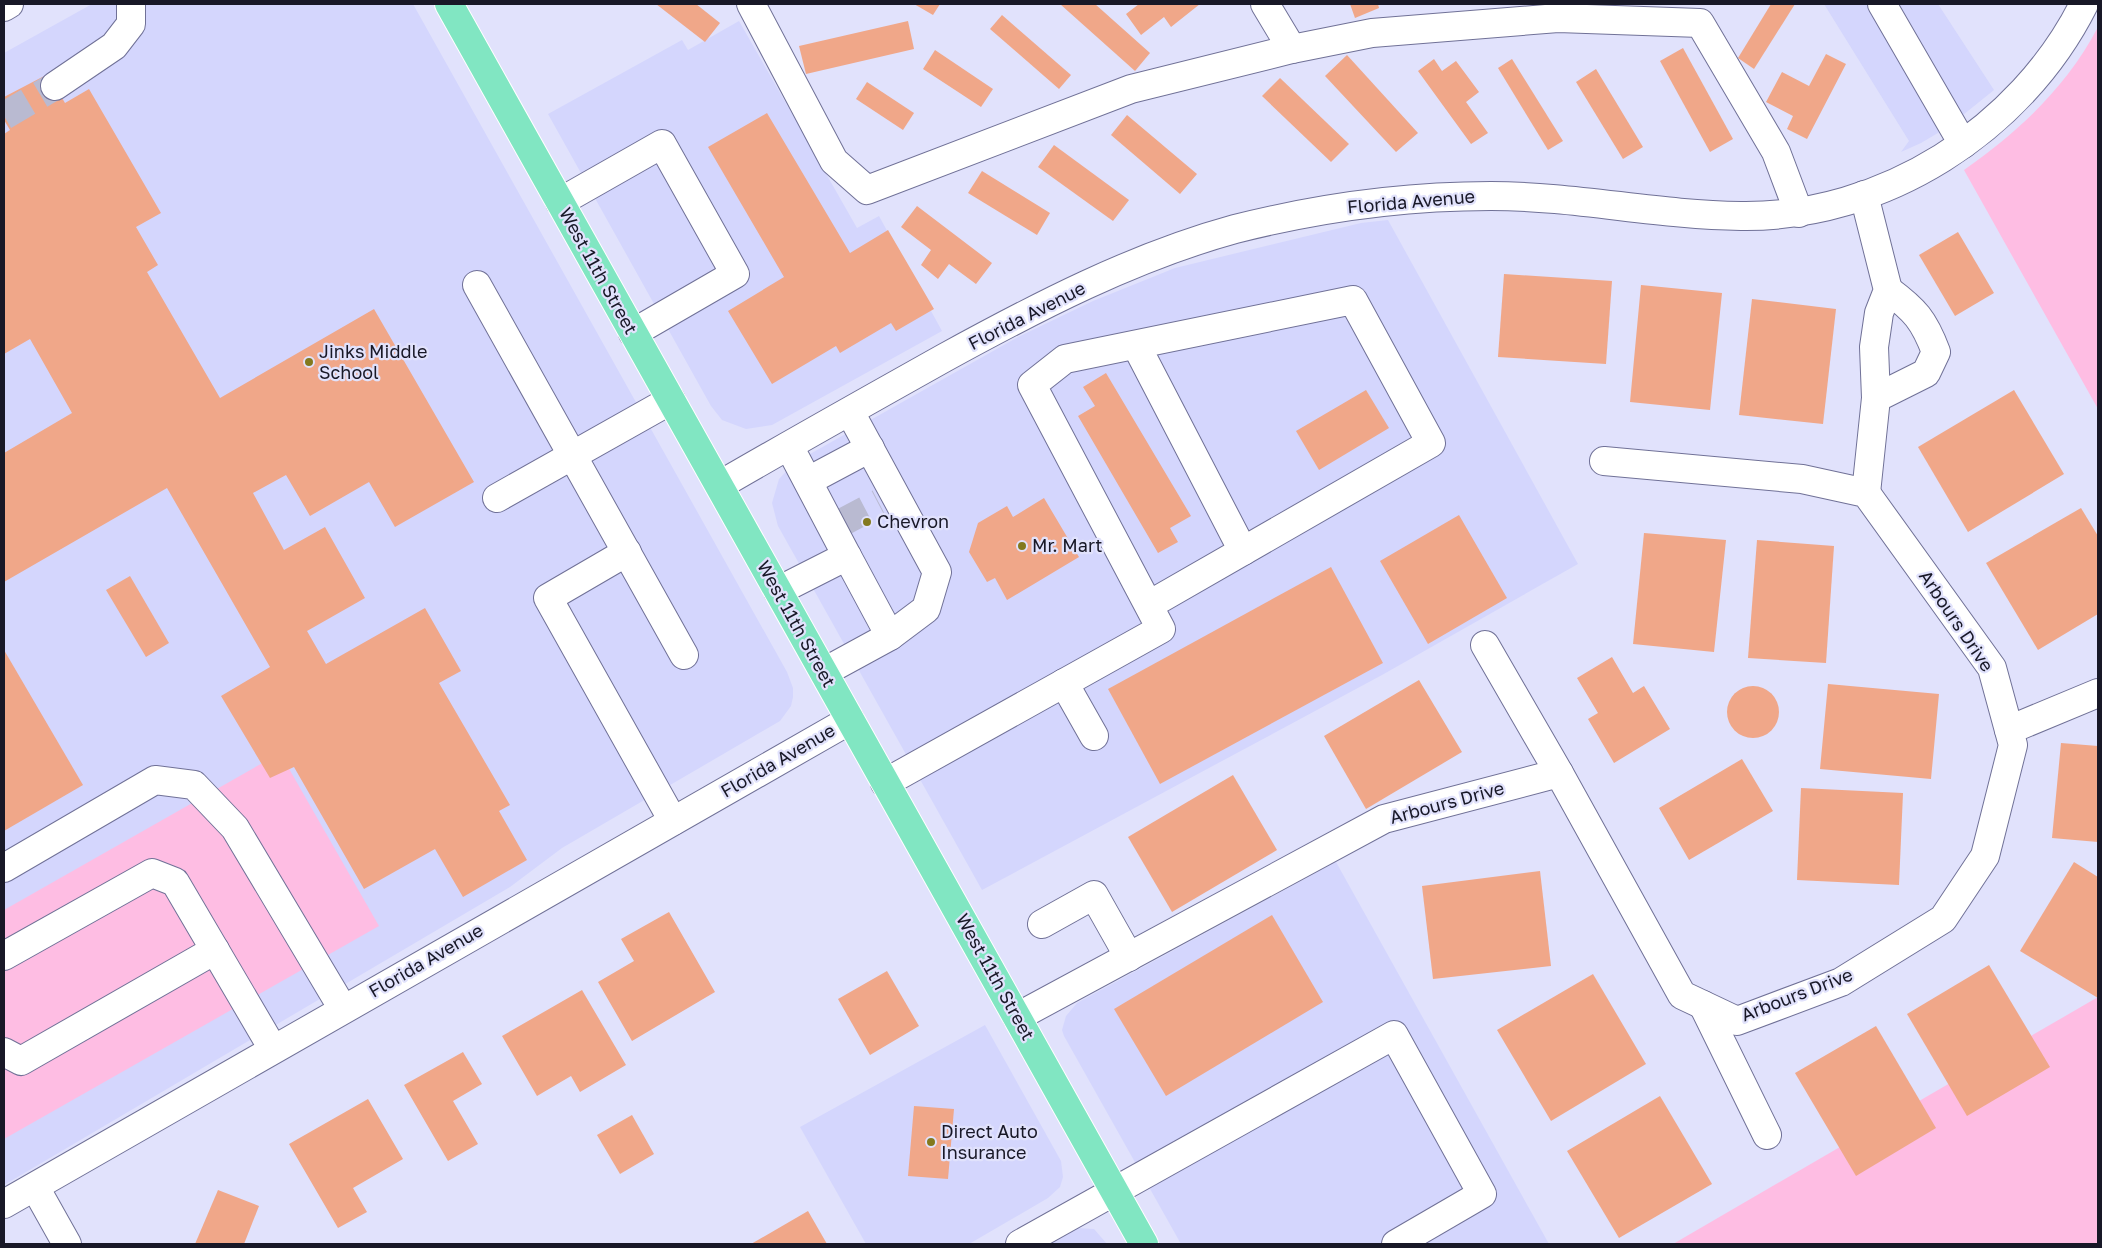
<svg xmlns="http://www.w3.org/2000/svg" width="2102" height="1248" font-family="'Golos Text',sans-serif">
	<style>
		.built { fill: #d4d6fd }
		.green { fill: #febde3 }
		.building { fill: #f0a789 }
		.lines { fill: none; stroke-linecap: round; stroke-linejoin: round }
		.minor-tunnel { stroke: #b9bad1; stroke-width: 28; stroke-dasharray: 28 14; stroke-linecap: butt }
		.minor-casing { stroke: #707197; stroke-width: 30 }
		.major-casing { stroke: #fff; stroke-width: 30 }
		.minor { stroke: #fff; stroke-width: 28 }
		.major { stroke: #81e6c2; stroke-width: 28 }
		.poi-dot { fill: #83791e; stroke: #e1e2fc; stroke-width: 2 }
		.labels { text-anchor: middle; stroke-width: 4.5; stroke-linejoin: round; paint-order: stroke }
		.street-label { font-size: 18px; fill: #181827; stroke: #e1e2fc }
		.poi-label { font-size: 18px; fill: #181827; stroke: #e1e2fc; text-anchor: start }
	</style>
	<rect width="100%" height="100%" fill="#e1e2fc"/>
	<g class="built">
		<path d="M 92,4 L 413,4 L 787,672 L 793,688 L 793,697 L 791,706 L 780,721 L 562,848 L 510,887 L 4,1185 L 4,53 Z"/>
		<path d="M 1824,4 L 1938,4 L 1994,90 L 1948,127 L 1921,143 L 1901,152 L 1909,141 Z"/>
		<path d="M 739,21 L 857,228 L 879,216 L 942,331 L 772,425 L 746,429 L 722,420 L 711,406 L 548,114 L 682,40 L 688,50 Z"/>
		<path d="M 1388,220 L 1578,564 L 1382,675 L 982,890 L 778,526 L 772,503 L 779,479 L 794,463 L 1018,337 L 1093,301 L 1175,268 L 1361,223 Z"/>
		<path d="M 1336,862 L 1549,1244 L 1181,1244 L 1064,1036 L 1062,1030 L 1066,1016 L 1077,1003 Z"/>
		<path d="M 985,1025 L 1061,1161 L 1063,1177 L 1060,1187 L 1048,1198 L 969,1244 L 866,1244 L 800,1127 Z"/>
		<path d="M 1077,1228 L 1094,1229 L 1107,1244 L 1044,1244 Z"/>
	</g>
	<g class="green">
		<path d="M 2098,27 L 2098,409 L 1964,170 C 2019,131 2066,88 2098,27 Z"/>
		<path d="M 280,753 L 379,926 L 4,1139 L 4,910 Z"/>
		<path d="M 2098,997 L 2098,1244 L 1673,1244 Z"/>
	</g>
	<g class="building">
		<path d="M 656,4 L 696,4 L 720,23 L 705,42 Z"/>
		<path d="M 914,4 L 940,4 L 933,15 Z"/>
		<path d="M 1060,4 L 1095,4 L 1150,53 L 1135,71 Z"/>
		<path d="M 1139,4 L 1200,4 L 1171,27 L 1164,17 L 1141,35 L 1126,14 Z"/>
		<path d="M 1350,4 L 1378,4 L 1379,8 L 1355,18 Z"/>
		<path d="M 1771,4 L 1795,4 L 1754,69 L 1738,58 Z"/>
		<path d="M 1002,15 L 1071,75 L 1059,89 L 990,29 Z"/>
		<path d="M 908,21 L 914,49 L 806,74 L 799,46 Z"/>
		<path d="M 1683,48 L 1733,139 L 1710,152 L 1660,61 Z"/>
		<path d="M 935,50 L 993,89 L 981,107 L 923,69 Z"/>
		<path d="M 1826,54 L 1846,64 L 1807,139 L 1787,129 L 1793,116 L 1766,102 L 1782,72 L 1809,86 Z"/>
		<path d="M 1347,55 L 1418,133 L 1396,152 L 1325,76 Z"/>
		<path d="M 1434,59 L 1442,71 L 1456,61 L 1479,92 L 1466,102 L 1488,133 L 1471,144 L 1418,71 Z"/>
		<path d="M 1512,59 L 1563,141 L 1548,150 L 1498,68 Z"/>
		<path d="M 1596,69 L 1643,147 L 1623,159 L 1576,82 Z"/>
		<path d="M 48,74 L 65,103 L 89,89 L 161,213 L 136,227 L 158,265 L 147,272 L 220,398 L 374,309 L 474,482 L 395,527 L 369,482 L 310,516 L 286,475 L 253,493 L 284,550 L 325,527 L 365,598 L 307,631 L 326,664 L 425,608 L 461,671 L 439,683 L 510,805 L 499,811 L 527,860 L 463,897 L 435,849 L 364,889 L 294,767 L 270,778 L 221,696 L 270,667 L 167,488 L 4,582 L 4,453 L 72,413 L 30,339 L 4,354 L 4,134 L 10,130 L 4,120 L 4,97 Z"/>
		<path d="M 1280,78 L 1349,144 L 1331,162 L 1262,96 Z"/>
		<path d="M 867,82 L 914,113 L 903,130 L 856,99 Z"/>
		<path d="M 767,113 L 850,253 L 888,230 L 934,309 L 896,331 L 891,323 L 840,353 L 836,346 L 772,384 L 728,311 L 784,277 L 708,147 Z"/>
		<path d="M 1127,115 L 1197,174 L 1180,194 L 1111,135 Z"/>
		<path d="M 1054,145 L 1129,200 L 1113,221 L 1038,167 Z"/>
		<path d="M 982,171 L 1050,213 L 1037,235 L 968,193 Z"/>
		<path d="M 917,206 L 992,263 L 976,284 L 949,264 L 938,279 L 921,265 L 931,250 L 901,227 Z"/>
		<path d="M 1958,232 L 1994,293 L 1955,316 L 1919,255 Z"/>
		<path d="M 1504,274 L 1612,281 L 1606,364 L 1498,357 Z"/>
		<path d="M 1641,285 L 1722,293 L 1710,410 L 1630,402 Z"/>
		<path d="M 1752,299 L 1836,309 L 1823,424 L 1739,415 Z"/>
		<path d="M 1106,373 L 1191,516 L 1170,528 L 1178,542 L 1158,553 L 1078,416 L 1095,406 L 1083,387 Z"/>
		<path d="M 1366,390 L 1389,428 L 1319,470 L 1296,431 Z"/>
		<path d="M 2014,390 L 2064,474 L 1968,532 L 1918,447 Z"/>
		<path d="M 1044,498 L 1079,557 L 1007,600 L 995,578 L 987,582 L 969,552 L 978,523 L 1007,506 L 1013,517 Z"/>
		<path d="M 2081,508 L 2098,536 L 2098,614 L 2038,650 L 1986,563 Z"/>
		<path d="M 1459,515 L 1507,598 L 1428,644 L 1380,561 Z"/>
		<path d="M 1644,533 L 1726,540 L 1714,652 L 1633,644 Z"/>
		<path d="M 1757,540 L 1834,546 L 1826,663 L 1748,658 Z"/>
		<path d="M 1331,567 L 1383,663 L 1160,784 L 1108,689 Z"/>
		<path d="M 130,576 L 169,643 L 146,657 L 106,590 Z"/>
		<path d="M 4,650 L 83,785 L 4,831 Z"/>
		<path d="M 1612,657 L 1633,693 L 1644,686 L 1670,729 L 1614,763 L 1588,719 L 1598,713 L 1577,678 Z"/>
		<path d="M 1419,680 L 1462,752 L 1366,809 L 1324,736 Z"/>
		<path d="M 1828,684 L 1939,694 L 1931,779 L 1820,769 Z"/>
		<circle cx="1753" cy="712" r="26"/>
		<path d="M 2061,743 L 2098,746 L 2098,842 L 2052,838 Z"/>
		<path d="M 1742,759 L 1773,811 L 1689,860 L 1659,808 Z"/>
		<path d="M 1233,775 L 1277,850 L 1172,912 L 1128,837 Z"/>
		<path d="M 1801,788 L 1903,793 L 1899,885 L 1797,880 Z"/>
		<path d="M 2074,862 L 2098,877 L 2098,998 L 2020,951 Z"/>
		<path d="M 1540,871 L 1551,966 L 1433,979 L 1422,886 Z"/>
		<path d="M 669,912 L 715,992 L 632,1041 L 598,982 L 634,961 L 621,939 Z"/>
		<path d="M 1272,915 L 1323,1002 L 1166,1096 L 1114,1009 Z"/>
		<path d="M 1989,965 L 2050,1067 L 1967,1116 L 1907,1014 Z"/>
		<path d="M 887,971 L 919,1026 L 870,1055 L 838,999 Z"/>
		<path d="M 1593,974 L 1646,1064 L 1551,1121 L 1497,1030 Z"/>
		<path d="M 582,990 L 626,1065 L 580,1092 L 571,1076 L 537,1096 L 502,1036 Z"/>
		<path d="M 1876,1026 L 1936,1128 L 1856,1176 L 1795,1073 Z"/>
		<path d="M 463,1052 L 482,1084 L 453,1101 L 478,1144 L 448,1161 L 404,1085 Z"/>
		<path d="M 1660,1096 L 1712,1184 L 1619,1238 L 1567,1151 Z"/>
		<path d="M 368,1099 L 403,1159 L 353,1188 L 367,1212 L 338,1228 L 289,1144 Z"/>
		<path d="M 914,1106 L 954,1109 L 948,1179 L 908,1176 Z"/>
		<path d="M 632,1115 L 654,1154 L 620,1174 L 597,1135 Z"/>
		<path d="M 218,1190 L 259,1206 L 244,1244 L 195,1244 Z"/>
		<path d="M 808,1211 L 827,1244 L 751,1244 Z"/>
	</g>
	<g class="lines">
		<g class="minor-tunnel">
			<path d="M 4,116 L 55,86"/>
			<path d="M 841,523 L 879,503"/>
		</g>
		<g class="minor-casing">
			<g id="minor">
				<path d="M 751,4 L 834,161 L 867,190 L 1131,89 L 1292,49 L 1372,33 L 1558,18 L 1700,23 L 1776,152 L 1799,213"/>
				<path d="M 1265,4 L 1292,49"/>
				<path d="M 1882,4 L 1963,144"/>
				<path d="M 4,7 L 9,4"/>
				<path d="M 55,86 L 114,46 L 131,24 L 131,4"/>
				<path d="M 1864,195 L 1888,290 L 1879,313 L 1874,347 L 1876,398"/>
				<path d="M 560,202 L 662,144 L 735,274 L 633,333"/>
				<path d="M 477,285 L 684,655"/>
				<path d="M 1136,345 L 1243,551"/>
				<path d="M 850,412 L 937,572 L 926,609 L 890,636"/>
				<path d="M 789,446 L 847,556"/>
				<path d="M 808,481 L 870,448"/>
				<path d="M 720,485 C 794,442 869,400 944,358 C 1037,307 1133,257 1235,229 C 1318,208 1405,196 1491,196 C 1575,196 1657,215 1741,216 C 1883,218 2021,130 2084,4"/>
				<path d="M 1866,493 L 1876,398 L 1926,373 L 1936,352 C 1924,320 1915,310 1888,290"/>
				<path d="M 497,498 L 671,400"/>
				<path d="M 627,552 L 548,598 L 673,821"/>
				<path d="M 778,591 L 847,556 L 890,636 L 824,672"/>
				<path d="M 1485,645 L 1559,773"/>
				<path d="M 1064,683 L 1094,736"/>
				<path d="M 2009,730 L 2098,693"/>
				<path d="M 885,783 L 1161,629 L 1032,385 L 1065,359 L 1353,300 L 1431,443 L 1149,605"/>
				<path d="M 4,868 L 155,780 L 194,785 L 235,828 L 343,1009"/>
				<path d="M 1042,924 L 1094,895 L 1129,957"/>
				<path d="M 4,956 L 152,873 L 175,882 L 273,1049"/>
				<path d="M 1703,1005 L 1767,1135"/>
				<path d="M 1017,1017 L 1384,819 L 1559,773 L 1682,995 L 1737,1021 L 1841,982 L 1943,919 L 1985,856 L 2013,745 L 1992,668 L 1866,493 L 1802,479 L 1604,461"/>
				<path d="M 4,1052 L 21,1061 L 215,950"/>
				<path d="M 35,1187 L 67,1244"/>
				<path d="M 4,1204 L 850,720"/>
				<path d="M 1020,1244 L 1394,1035 L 1482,1194 L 1396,1244"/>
			</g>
		</g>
		<g class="major-casing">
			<path id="major" d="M 449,4 L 1144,1244"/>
		</g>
		<use href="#minor" class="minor"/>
		<use href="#major" class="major"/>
	</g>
	<g class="poi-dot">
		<circle cx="309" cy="362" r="5"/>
		<circle cx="867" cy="522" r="5"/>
		<circle cx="1022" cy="546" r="5"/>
		<circle cx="931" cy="1142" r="5"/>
	</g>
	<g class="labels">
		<g class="street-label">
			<text transform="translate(1411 202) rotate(-5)" y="6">Florida Avenue</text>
			<text transform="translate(598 271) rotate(61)" y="6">West 11th Street</text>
			<text transform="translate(1027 316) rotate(-27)" y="6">Florida Avenue</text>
			<text transform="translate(1956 621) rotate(56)" y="6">Arbours Drive</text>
			<text transform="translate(796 624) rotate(61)" y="6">West 11th Street</text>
			<text transform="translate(778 761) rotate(-30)" y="6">Florida Avenue</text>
			<text transform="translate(1447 803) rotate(-15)" y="6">Arbours Drive</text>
			<text transform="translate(426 961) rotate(-30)" y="6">Florida Avenue</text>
			<text transform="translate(995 977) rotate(61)" y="6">West 11th Street</text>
			<text transform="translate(1797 995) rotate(-21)" y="6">Arbours Drive</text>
		</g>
		<g class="poi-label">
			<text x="319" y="358">Jinks Middle<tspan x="319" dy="21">School</tspan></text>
			<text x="877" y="528">Chevron</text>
			<text x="1032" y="552">Mr. Mart</text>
			<text x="941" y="1138">Direct Auto<tspan x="941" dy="21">Insurance</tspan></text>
		</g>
	</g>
	<rect width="2102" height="1248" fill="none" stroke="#181827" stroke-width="10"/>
</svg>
